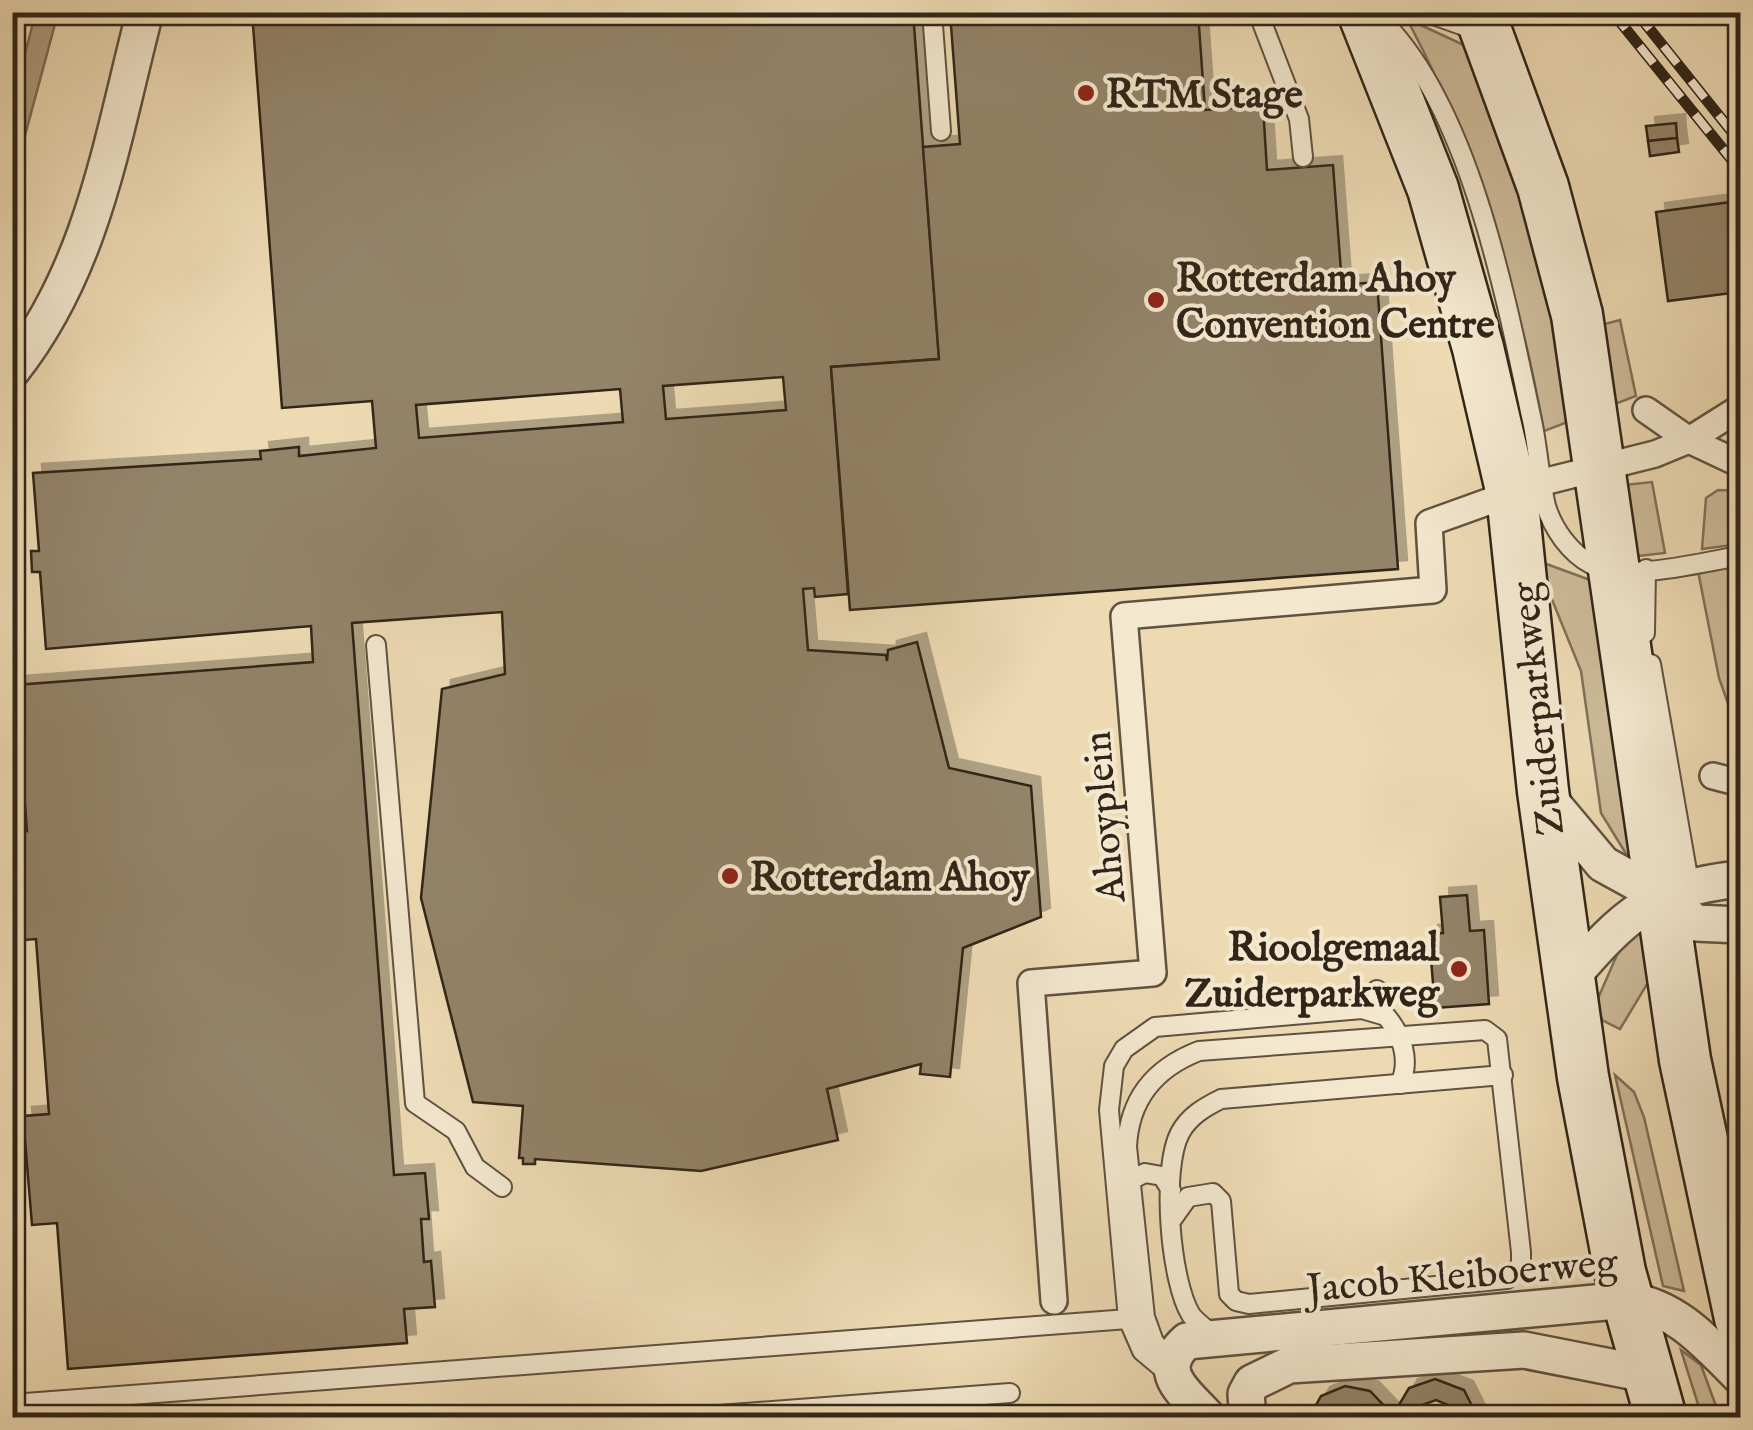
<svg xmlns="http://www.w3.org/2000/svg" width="1753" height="1430" font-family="'IM FELL English',serif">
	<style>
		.green { fill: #cdbb99; stroke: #7f7059; stroke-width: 2.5 }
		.water { fill: #ad9c7f; stroke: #7b6c56; stroke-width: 2.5 }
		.building { fill: #938369; stroke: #312519; stroke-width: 2.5; fill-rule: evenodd; filter: url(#shadow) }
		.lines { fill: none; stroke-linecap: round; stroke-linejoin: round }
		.service-casing { stroke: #605240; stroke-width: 22 }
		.pedestrian-casing { stroke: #605240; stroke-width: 30 }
		.minor-casing { stroke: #605240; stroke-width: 40 }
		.secondary-casing { stroke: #312519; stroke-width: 55 }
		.service { stroke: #f3e7ce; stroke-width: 18 }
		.pedestrian { stroke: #f3e7ce; stroke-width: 25 }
		.minor { stroke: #f3e7ce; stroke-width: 35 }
		.secondary { stroke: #f3e7ce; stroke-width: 50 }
		.rail-casing { stroke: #312519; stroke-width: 11 }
		.rail { stroke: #f3e7ce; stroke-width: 8; stroke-dasharray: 22; stroke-linecap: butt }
		.poi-dot { fill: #8f2418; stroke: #f3e7ce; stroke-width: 4 }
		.labels { text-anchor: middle; stroke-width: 8; stroke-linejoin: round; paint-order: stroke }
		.poi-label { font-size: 40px; font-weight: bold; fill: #312519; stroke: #f3e7ce; text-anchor: start }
		.street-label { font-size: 40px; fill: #312519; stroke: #f3e7ce }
	</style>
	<defs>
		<filter id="shadow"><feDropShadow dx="9" dy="-9" stdDeviation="0" flood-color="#0004"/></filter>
	</defs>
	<rect width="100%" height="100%" fill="#eddab3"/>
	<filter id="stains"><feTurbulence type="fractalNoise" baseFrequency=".002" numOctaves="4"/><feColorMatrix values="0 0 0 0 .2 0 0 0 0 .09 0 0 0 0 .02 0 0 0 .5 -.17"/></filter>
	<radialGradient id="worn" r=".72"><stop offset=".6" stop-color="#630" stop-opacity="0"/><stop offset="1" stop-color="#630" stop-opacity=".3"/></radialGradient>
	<g class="green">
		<path d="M 1412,21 L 1468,47 L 1508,149 L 1581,417 L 1544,431 C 1518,289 1477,151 1409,23 Z"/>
		<path d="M 1620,320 L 1636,396 L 1602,409 L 1589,328 Z"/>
		<path d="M 1652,482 L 1665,553 L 1630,557 L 1614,486 Z"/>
		<path d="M 1718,490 L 1740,491 L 1740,544 L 1702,549 L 1706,498 Z"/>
		<path d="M 1541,562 L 1593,581 L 1636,853 L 1628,857 L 1601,813 L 1581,671 L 1538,565 Z"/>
		<path d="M 1740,567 L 1740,738 L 1719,678 L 1698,571 Z"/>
		<path d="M 1645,923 L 1649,981 L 1620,1029 L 1602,1020 L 1596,1003 L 1623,941 Z"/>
		<path d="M 1615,1075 L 1634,1092 L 1644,1117 L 1684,1291 L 1663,1286 Z"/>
		<path d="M 1681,1350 L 1701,1365 L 1720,1417 L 1702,1417 Z"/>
	</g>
	<path class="water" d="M 36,12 L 58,13 L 13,180 L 13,99 Z"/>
	<g class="building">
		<path d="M 252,12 L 913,12 L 939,359 L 831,367 L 848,594 L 815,597 L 814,588 L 803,589 L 808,650 L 886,655 L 887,661 L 888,650 L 917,642 L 949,768 L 1031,786 L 1041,917 L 963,948 L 950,1077 L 920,1074 L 921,1064 L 827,1089 L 838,1140 L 701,1171 L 535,1159 L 535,1164 L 523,1164 L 523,1158 L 519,1158 L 523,1106 L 473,1102 L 421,898 L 442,689 L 505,674 L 502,612 L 352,623 L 394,1175 L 425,1173 L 429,1219 L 421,1219 L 424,1262 L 431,1261 L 435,1307 L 404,1309 L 407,1343 L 68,1369 L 57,1223 L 32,1225 L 23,1116 L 49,1114 L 36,939 L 12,941 L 12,832 L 27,831 L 16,685 L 313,662 L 311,626 L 46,649 L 40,572 L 32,572 L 31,551 L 39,551 L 33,473 L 261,459 L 260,451 L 299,447 L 299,456 L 376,448 L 372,401 L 282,408 ZM 783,377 L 786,410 L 666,419 L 663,386 ZM 620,389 L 623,422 L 419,438 L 416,405 Z"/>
		<path d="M 950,12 L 1198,12 L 1205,110 L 1263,106 L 1267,170 L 1333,165 L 1342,285 L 1377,282 L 1398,569 L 850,610 L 831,367 L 939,359 L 923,147 L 960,144 Z"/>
		<path d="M 1676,123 L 1677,138 L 1648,141 L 1646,126 Z"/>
		<path d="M 1677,138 L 1679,152 L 1650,156 L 1648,141 Z"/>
		<path d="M 1731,202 L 1734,233 L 1740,232 L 1740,292 L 1668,301 L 1656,212 Z"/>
		<path d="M 1467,895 L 1470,931 L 1484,930 L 1489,1004 L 1435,1008 L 1429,934 L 1443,933 L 1440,897 Z"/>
		<path d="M 1435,1379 L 1464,1390 L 1478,1418 L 1456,1418 L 1448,1405 L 1436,1400 L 1422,1405 L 1415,1418 L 1367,1418 L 1351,1407 L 1331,1418 L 1309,1418 L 1321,1396 L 1345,1386 L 1370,1391 L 1393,1415 L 1409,1388 Z"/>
	</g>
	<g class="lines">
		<g class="service-casing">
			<g id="service">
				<path d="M 932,12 L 941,131"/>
				<path d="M 1258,12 L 1299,119 L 1303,157"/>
				<path d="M 1425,12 L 1478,31"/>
				<path d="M 1388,27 C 1471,116 1506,298 1531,416 C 1538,445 1539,477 1546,506 C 1553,529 1570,553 1591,564 C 1626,583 1701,562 1740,556"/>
				<path d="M 1645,633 L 1646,569"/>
				<path d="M 376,645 L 415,1103 L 456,1131 L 475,1167 L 502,1187"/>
				<path d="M 1651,664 L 1691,894"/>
				<path d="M 1377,990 L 1378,1011"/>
				<path d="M 1129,1181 L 1145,1173 L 1162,1176 L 1171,1190"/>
				<path d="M 1214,1336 C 1207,1329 1197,1323 1191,1315 C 1170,1281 1161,1169 1180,1133 C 1189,1116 1205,1107 1221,1099 L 1503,1075"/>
				<path d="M 1173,1363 L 1154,1342 L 1145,1317 L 1127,1147 C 1129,1099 1155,1068 1199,1051 L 1485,1030 L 1497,1039 L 1521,1252 L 1521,1265 L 1507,1279 L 1249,1304 L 1236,1301 L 1229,1294 L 1221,1201 L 1213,1193 L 1188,1197 L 1173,1218"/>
				<path d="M 1172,1376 L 1142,1351 L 1128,1319 L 1109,1110 L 1114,1066 L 1124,1049 L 1155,1027 L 1362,1009 L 1386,1016 C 1402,1035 1411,1060 1400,1084"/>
				<path d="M 12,1404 L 1128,1319"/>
				<path d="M 679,1418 L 1010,1393"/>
			</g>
		</g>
		<g class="pedestrian-casing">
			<g id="pedestrian">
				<path d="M 1646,410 L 1689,440 L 1740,464"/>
				<path d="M 1713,776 L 1740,783"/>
				<path d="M 1054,1301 L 1031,983 L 1153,973 L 1124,616 L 1433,590 L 1429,523 L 1543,482 L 1655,454 L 1689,440 L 1740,408"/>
			</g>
		</g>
		<g class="minor-casing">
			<g id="minor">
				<path d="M 12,370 C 94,266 112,138 145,12"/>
				<path d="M 1546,796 L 1603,864 L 1663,897 L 1696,923 L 1740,925"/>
				<path d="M 1569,980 C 1624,915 1653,888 1740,879"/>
				<path d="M 1208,1418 C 1187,1394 1152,1372 1187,1341 L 1627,1300 C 1676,1307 1706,1342 1740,1376"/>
				<path d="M 1248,1418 L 1246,1394 L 1252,1383 L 1289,1365 L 1524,1350 L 1646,1374"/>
			</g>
		</g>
		<g class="secondary-casing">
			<g id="secondary">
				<path d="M 1363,12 L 1433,189 L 1478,348 L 1512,494 L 1543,791 L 1583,1077 L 1620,1272 L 1661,1418"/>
				<path d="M 1479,12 L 1543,187 L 1577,315 L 1685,1060 L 1740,1318"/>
			</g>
		</g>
		<use href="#service" class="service"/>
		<use href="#pedestrian" class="pedestrian"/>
		<use href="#minor" class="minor"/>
		<use href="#secondary" class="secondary"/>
		<g class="rail-casing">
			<g id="rail">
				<path d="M 1612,12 L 1740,170"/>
				<path d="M 1636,12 L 1740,142"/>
			</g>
		</g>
		<use href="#rail" class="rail"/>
	</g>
	<g class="poi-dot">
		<circle cx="1086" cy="93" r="10"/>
		<circle cx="1156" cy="300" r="10"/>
		<circle cx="730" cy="876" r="10"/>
		<circle cx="1459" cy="969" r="10"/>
	</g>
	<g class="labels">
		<g class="poi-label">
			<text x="1106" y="107">RTM Stage</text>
			<text x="1176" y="291">Rotterdam Ahoy<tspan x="1176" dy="46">Convention Centre</tspan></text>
			<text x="750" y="890">Rotterdam Ahoy</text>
			<text x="1439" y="960" text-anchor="end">Rioolgemaal<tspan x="1439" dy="46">Zuiderparkweg</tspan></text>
		</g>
		<g class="street-label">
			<text transform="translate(1536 709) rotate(-96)" y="14">Zuiderparkweg</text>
			<text transform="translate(1103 817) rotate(-95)" y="14">Ahoyplein</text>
			<text transform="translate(1462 1274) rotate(-5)" y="14">Jacob Kleiboerweg</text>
		</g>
	</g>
	<rect width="1753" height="1430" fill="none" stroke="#eddab3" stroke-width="50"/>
	<rect x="15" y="15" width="1723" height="1400" fill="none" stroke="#312519" stroke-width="5"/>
	<rect x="25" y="25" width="1703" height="1380" fill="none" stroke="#312519" stroke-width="2.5"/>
	<rect width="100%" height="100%" filter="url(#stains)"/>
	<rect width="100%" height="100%" fill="url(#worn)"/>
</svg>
